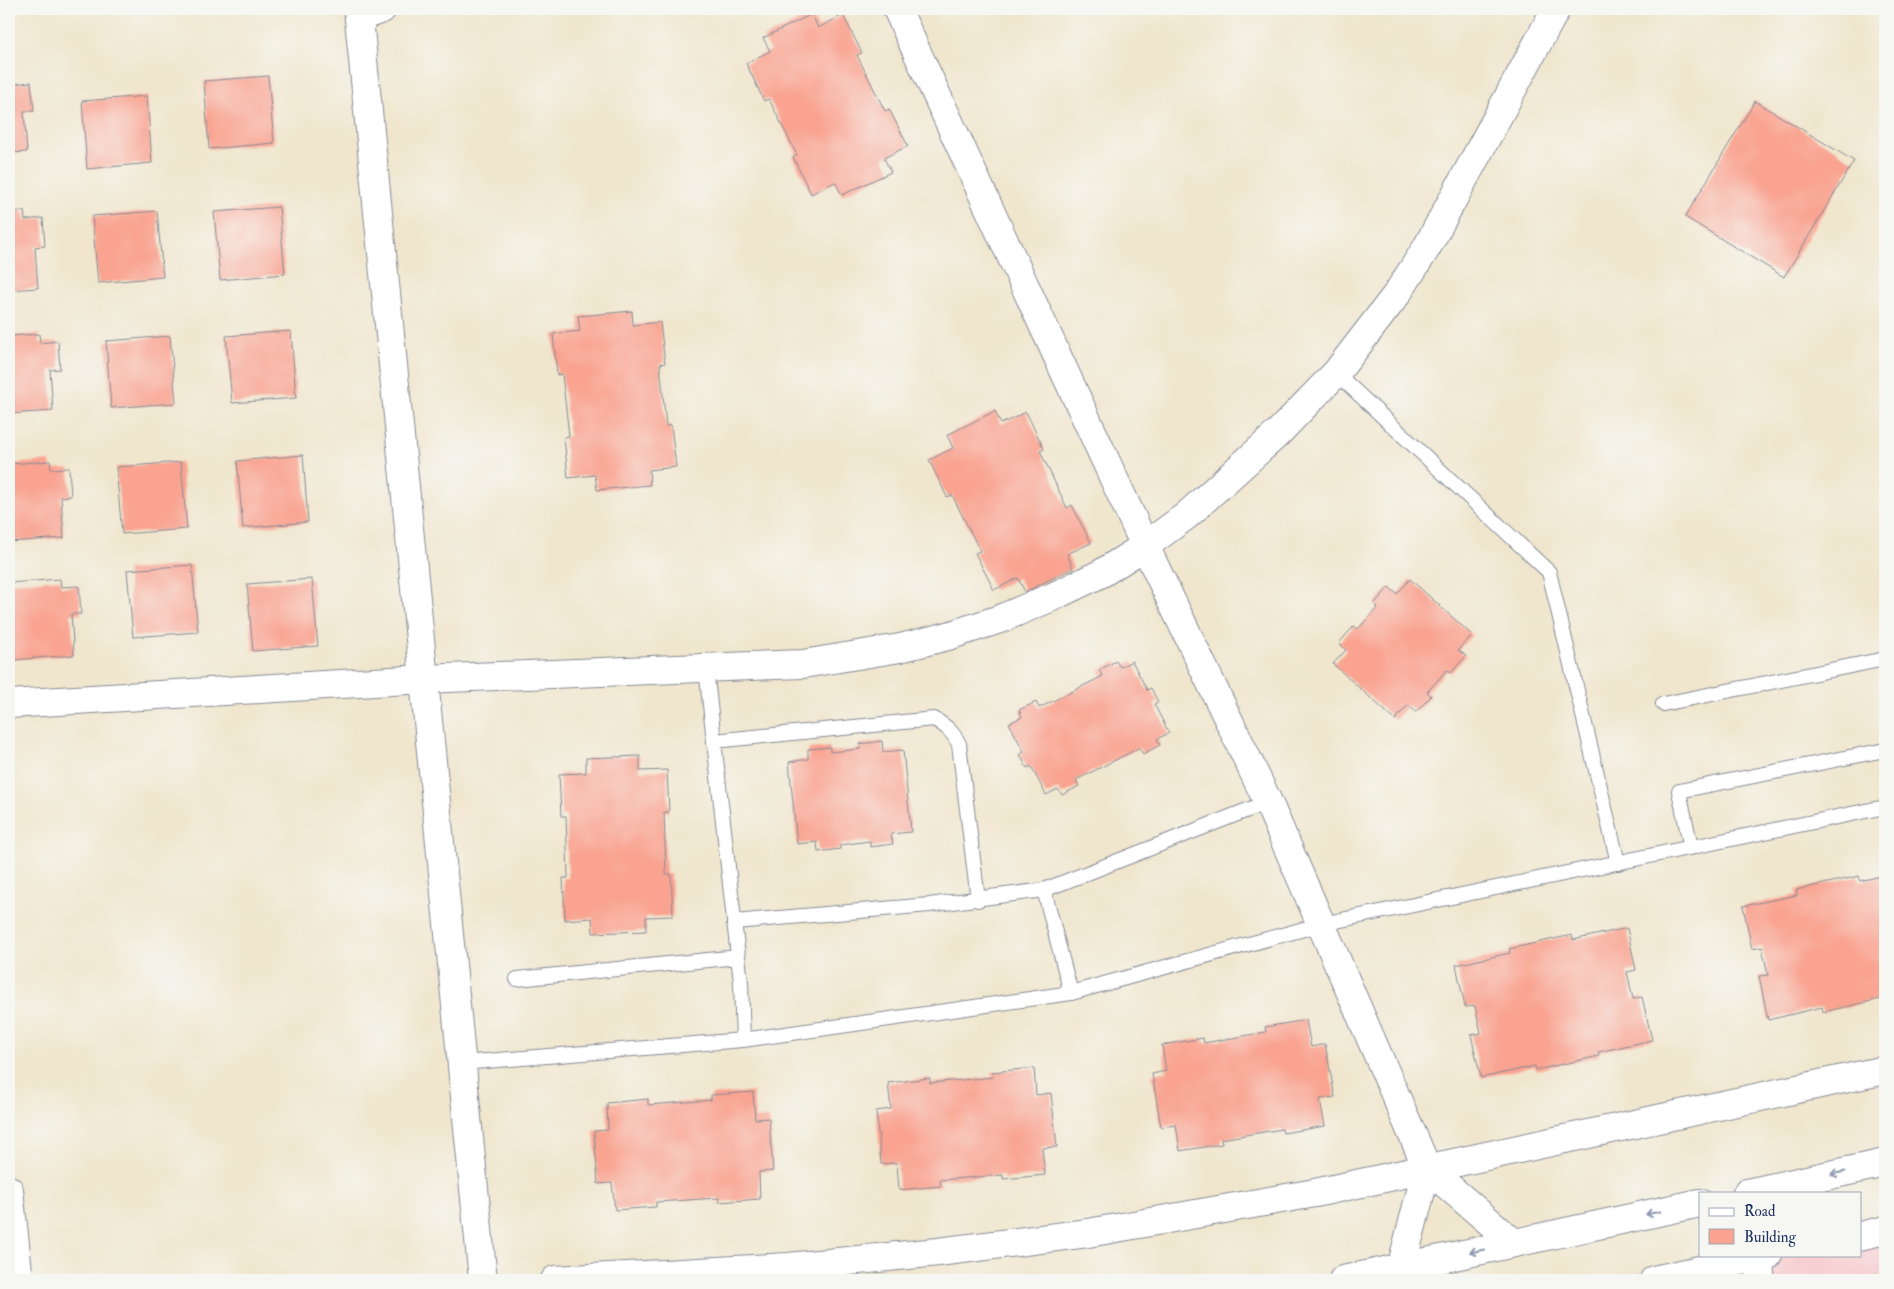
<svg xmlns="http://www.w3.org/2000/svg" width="1894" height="1289" font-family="'IM FELL Double Pica',serif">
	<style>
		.built { fill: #f7cfd2 }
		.building { fill: #f9a390 }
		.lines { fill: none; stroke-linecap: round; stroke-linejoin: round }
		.service-casing { stroke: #868a96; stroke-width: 16 }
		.minor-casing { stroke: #868a96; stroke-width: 30 }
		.service { stroke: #fff; stroke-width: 14 }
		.minor { stroke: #fff; stroke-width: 28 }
		.oneway { stroke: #8d97ae }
	</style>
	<rect width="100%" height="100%" fill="#f6f6f2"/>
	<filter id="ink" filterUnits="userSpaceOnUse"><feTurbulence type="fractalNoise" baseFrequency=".02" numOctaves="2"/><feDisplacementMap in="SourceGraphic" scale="10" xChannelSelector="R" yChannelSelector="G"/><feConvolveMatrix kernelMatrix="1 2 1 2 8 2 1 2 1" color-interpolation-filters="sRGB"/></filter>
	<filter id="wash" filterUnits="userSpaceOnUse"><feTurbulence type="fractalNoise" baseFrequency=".0096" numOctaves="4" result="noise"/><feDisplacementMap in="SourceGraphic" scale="20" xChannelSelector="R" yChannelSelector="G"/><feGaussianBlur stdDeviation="1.12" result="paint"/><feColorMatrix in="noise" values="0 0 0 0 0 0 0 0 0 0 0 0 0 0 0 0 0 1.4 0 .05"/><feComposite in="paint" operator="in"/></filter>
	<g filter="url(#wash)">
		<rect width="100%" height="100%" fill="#f0e6cd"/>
		<path class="built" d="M 1885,1230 L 1885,1280 L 1761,1280 L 1768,1255 L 1860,1255 L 1860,1236 Z"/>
		<g id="blocks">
			<g class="building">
				<path d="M 812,14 L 818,28 L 843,15 L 862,53 L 857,55 L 885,111 L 889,109 L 908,146 L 884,158 L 891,172 L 842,195 L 835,182 L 811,194 L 793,157 L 797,155 L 769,99 L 764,101 L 746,63 L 770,51 L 763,38 Z"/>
				<path d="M 9,76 L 13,76 L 13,84 L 31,82 L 34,111 L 24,111 L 27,152 L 9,153 Z"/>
				<path d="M 268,76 L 274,143 L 209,149 L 204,81 Z"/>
				<path d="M 147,96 L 152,163 L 87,169 L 82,101 Z"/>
				<path d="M 1755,101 L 1854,161 L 1784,277 L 1685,217 Z"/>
				<path d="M 279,207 L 285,274 L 220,280 L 214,212 Z"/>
				<path d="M 24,211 L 25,220 L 43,218 L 45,246 L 35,247 L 38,288 L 9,290 L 9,212 Z"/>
				<path d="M 157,211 L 163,277 L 98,283 L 92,216 Z"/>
				<path d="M 632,311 L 633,325 L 660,322 L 665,363 L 660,364 L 666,426 L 671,425 L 676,467 L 649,470 L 650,485 L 597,490 L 595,475 L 568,478 L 564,437 L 569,436 L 562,374 L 557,375 L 553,334 L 580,331 L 578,316 Z"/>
				<path d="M 291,331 L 296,398 L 232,403 L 226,336 Z"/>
				<path d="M 39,334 L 40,343 L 58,341 L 60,369 L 50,370 L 53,411 L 9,414 L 9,336 Z"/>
				<path d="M 170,336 L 176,403 L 111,408 L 106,341 Z"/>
				<path d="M 995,411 L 1001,424 L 1026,412 L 1044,449 L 1040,451 L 1067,508 L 1072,505 L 1091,543 L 1067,554 L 1073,568 L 1025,592 L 1018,578 L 994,590 L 975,553 L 980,551 L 952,495 L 947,497 L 929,460 L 953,448 L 947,435 Z"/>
				<path d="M 303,455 L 308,522 L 243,528 L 237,461 Z"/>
				<path d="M 50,461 L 51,469 L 69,468 L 71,496 L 61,497 L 64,538 L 9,542 L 9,464 Z"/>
				<path d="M 181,462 L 187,529 L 122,534 L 116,467 Z"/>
				<path d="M 192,565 L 198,632 L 133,637 L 127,570 Z"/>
				<path d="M 60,579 L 61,587 L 79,586 L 81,614 L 71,614 L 74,655 L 12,660 L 9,583 Z"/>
				<path d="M 312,579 L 318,646 L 253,651 L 247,584 Z"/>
				<path d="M 1410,579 L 1472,635 L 1458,650 L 1466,656 L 1451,673 L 1447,670 L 1427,692 L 1431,696 L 1416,712 L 1408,705 L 1395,720 L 1333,664 L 1346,650 L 1339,643 L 1354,626 L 1358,629 L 1378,607 L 1374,604 L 1389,587 L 1397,594 Z"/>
				<path d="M 1116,661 L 1120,667 L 1132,661 L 1147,690 L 1151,688 L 1158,702 L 1154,704 L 1169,733 L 1157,739 L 1160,745 L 1143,754 L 1139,748 L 1076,780 L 1079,786 L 1062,795 L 1058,789 L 1046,795 L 1031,766 L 1027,768 L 1020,755 L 1024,752 L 1009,723 L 1022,717 L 1019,710 L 1036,702 L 1039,708 L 1103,676 L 1099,670 Z"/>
				<path d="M 882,741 L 883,752 L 903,750 L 911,832 L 891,834 L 893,844 L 870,847 L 870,841 L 840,845 L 840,849 L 818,852 L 817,842 L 797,844 L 789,762 L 808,759 L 808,749 L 830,747 L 830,752 L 860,749 L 860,744 Z"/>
				<path d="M 640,756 L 640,771 L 667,770 L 669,812 L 664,812 L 666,874 L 671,874 L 673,916 L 646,917 L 646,931 L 593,933 L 592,918 L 565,920 L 563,878 L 568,878 L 566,816 L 561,816 L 559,774 L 586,773 L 586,758 Z"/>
				<path d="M 1885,875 L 1885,998 L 1823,1012 L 1822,1007 L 1768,1020 L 1759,976 L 1768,975 L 1762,947 L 1752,949 L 1743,906 L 1797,895 L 1796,890 L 1859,876 L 1860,881 Z"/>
				<path d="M 1627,928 L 1636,970 L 1627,972 L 1633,999 L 1642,997 L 1652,1040 L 1598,1052 L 1599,1056 L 1536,1070 L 1535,1066 L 1481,1078 L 1471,1035 L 1481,1033 L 1475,1006 L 1465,1007 L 1456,965 L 1510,953 L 1509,949 L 1572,935 L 1573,940 Z"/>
				<path d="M 1306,1020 L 1311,1047 L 1325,1044 L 1335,1097 L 1320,1099 L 1325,1126 L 1283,1133 L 1282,1129 L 1221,1139 L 1222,1144 L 1180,1151 L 1176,1125 L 1161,1127 L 1152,1074 L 1166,1071 L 1162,1045 L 1203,1038 L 1204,1043 L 1266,1032 L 1265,1027 Z"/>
				<path d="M 1034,1068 L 1036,1095 L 1051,1093 L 1057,1147 L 1042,1148 L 1045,1175 L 1003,1179 L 1003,1175 L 940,1180 L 941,1186 L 899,1190 L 897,1163 L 881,1164 L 876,1111 L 891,1109 L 888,1083 L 930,1078 L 930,1083 L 993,1077 L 992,1072 Z"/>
				<path d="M 753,1092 L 755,1119 L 769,1118 L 773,1171 L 759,1172 L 760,1199 L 719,1202 L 719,1198 L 656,1202 L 656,1207 L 615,1210 L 612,1183 L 598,1184 L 594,1131 L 608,1130 L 607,1103 L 648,1099 L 648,1105 L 711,1100 L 711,1095 Z"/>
			</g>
		</g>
	</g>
	<g filter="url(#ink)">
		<use href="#blocks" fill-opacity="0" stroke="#868a96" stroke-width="1"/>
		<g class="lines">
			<g class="service-casing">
				<g id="service">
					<path d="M 1336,373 L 1549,572 L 1618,863"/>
					<path d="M 706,669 L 741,983 L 743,1040"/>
					<path d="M 1663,704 L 1885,659"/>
					<path d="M 714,741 L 934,719 C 946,726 953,732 959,744 L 978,900"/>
					<path d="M 1691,848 L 1679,791 L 1885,750"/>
					<path d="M 1044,890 L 1071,993"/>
					<path d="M 734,922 L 929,905 L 1044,890 L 1268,802"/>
					<path d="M 517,979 L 738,957"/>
					<path d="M 462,1063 L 743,1040 L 1071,993 L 1322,924 L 1885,807"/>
				</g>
			</g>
			<g class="minor-casing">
				<g id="minor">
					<path d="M 358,9 L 483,1280"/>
					<path d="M 897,9 L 1145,546 L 1268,802 L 1427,1168 L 1514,1243"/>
					<path d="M 359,17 L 382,9"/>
					<path d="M 9,704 L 424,679 L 803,664 L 900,648 L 948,636 L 1000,619 L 1052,597 L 1102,573 L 1145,546 L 1186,516 L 1277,434 L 1336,373 L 1397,294 L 1427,247 L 1556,9"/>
					<path d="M 9,1190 L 19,1280"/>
					<path d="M 1747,1193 L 1885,1163"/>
					<path d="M 1860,1236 L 1885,1230"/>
					<path d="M 1758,1257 L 1761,1280"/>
					<path d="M 1401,1268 L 1427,1168"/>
					<path d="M 555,1280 L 788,1267 L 938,1252 L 1088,1233 L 1315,1193 L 1885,1070"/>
					<path d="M 1343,1280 L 1700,1203"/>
					<path d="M 1654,1280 L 1768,1255"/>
				</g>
			</g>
			<use href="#service" class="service"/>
			<use href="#minor" class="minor"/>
		</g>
		<defs><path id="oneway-shaft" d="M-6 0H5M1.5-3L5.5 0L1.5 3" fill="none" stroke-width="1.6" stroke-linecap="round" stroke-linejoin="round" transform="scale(1.25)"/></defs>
		<g class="oneway">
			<use href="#oneway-shaft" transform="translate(1838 1173) rotate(168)"/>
			<use href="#oneway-shaft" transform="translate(1653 1213) rotate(168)"/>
			<use href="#oneway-shaft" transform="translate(1477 1251) rotate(168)"/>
		</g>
	</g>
	<rect width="1894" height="1289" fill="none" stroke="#f6f6f2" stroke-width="30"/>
	<rect x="1699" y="1192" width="162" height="65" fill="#f6f6f2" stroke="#9ea6b7"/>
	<rect x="1709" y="1208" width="25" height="8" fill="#ffffff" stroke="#9ea6b7"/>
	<text x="1744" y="1216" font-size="15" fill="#1b2f5e">Road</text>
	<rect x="1709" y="1229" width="25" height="15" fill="#f9a390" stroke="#9ea6b7"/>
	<text x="1744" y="1242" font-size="15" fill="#1b2f5e">Building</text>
</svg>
